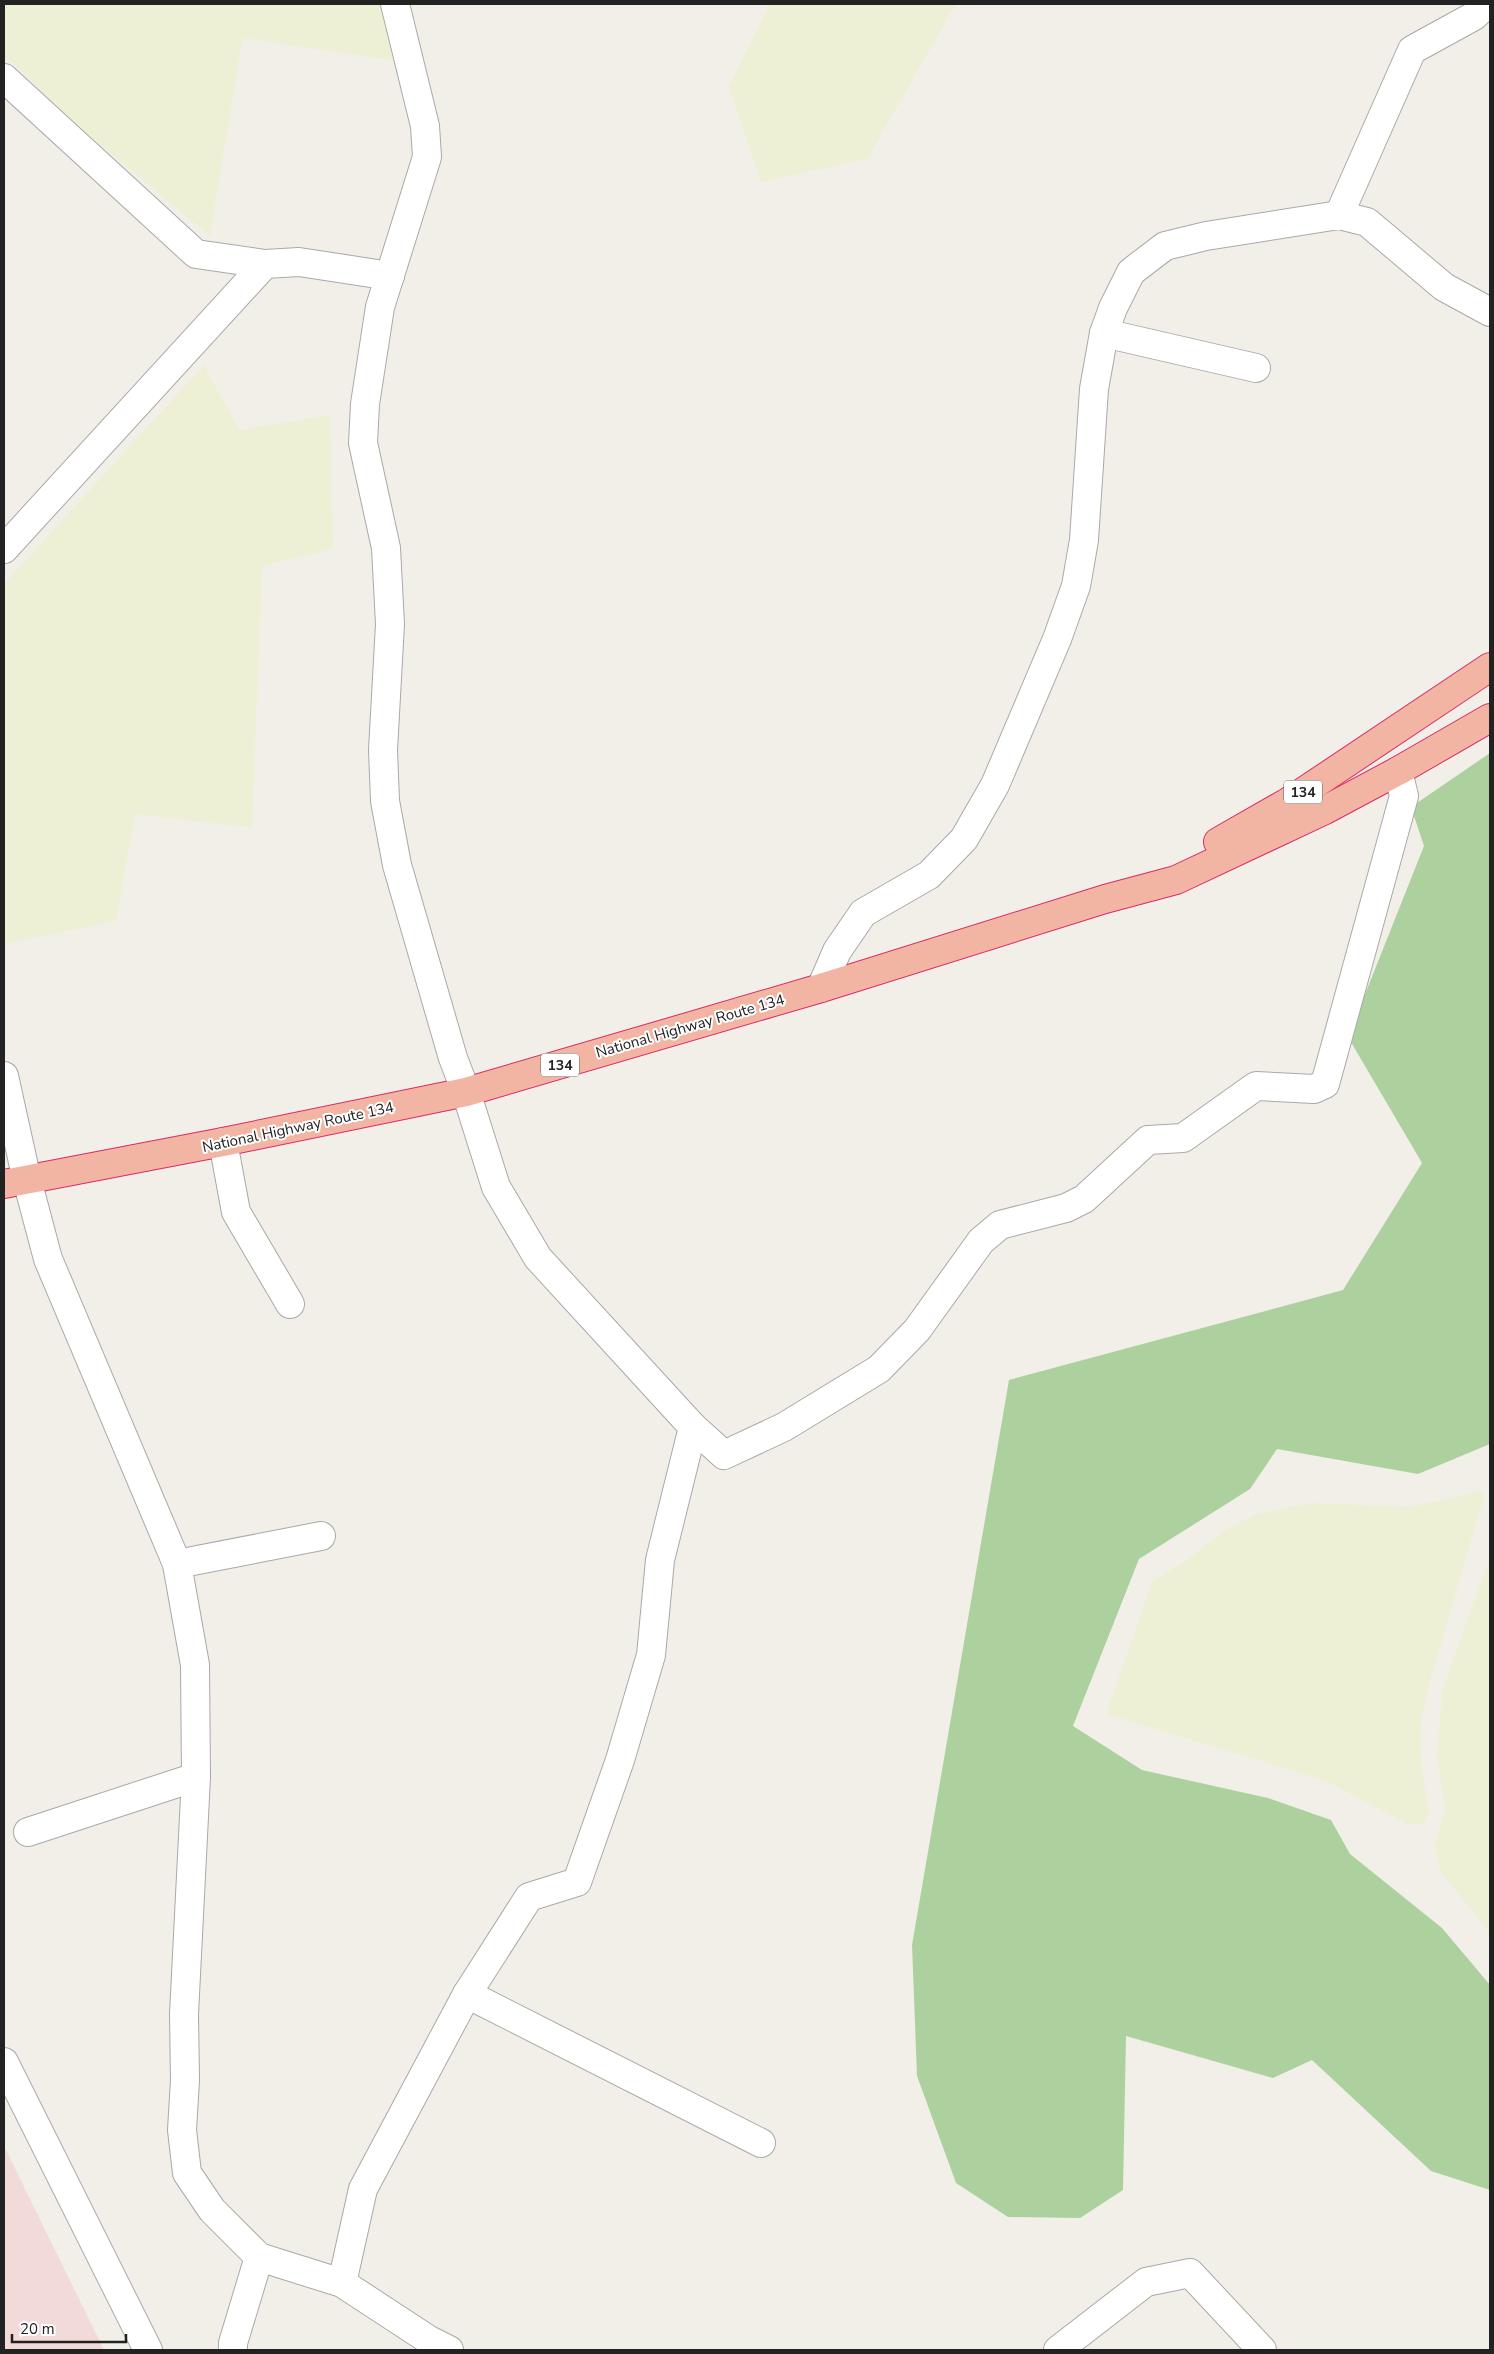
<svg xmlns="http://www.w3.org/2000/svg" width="1494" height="2354" font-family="'Nunito Sans',sans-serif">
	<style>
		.commercial { fill: #f2dad9 }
		.farmland { fill: #eef0d5 }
		.forest { fill: #add19e }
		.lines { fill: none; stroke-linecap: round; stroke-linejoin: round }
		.minor-casing { stroke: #a9a9a9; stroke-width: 30 }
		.tertiary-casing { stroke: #a9a9a9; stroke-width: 30 }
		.trunk-casing { stroke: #dc2a67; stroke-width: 30 }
		.minor { stroke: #fff; stroke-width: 28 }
		.tertiary { stroke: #fff; stroke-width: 28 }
		.trunk { stroke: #f2b4a3; stroke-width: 28 }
		.labels { text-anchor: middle; stroke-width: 4; stroke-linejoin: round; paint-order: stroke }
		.shield { fill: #fff; stroke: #646464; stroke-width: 1 }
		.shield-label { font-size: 14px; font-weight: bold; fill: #222 }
		.street-label { font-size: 15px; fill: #222; stroke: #fff }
	</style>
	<rect width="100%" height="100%" fill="#f2efe9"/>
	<path class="commercial" d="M 4,2146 L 104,2350 L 4,2350 Z"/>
	<g class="farmland">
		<path d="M 4,4 L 381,4 L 396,61 L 243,38 L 210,236 L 68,118 L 4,55 Z"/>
		<path d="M 769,4 L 956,4 L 867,159 L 761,182 L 729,87 Z"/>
		<path d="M 204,365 L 239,430 L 330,415 L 333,549 L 262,566 L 252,828 L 135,814 L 116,921 L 4,944 L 4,584 Z"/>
		<path d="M 1480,1491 L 1484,1497 L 1428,1688 L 1420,1729 L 1421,1763 L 1429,1811 L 1423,1825 L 1408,1824 L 1324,1780 L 1106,1714 L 1152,1582 L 1188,1559 L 1225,1530 L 1256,1514 L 1312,1503 L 1410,1507 Z"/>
		<path d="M 1490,1557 L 1490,1933 L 1440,1871 L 1435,1845 L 1445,1808 L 1437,1757 L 1442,1691 Z"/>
	</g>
	<path class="forest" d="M 1490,753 L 1490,1444 L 1418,1474 L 1277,1449 L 1250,1489 L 1139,1559 L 1073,1726 L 1142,1770 L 1268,1798 L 1331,1820 L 1350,1854 L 1442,1928 L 1490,1985 L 1490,2190 L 1431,2171 L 1312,2060 L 1273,2078 L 1126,2036 L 1123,2190 L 1080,2218 L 1008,2217 L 956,2183 L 917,2076 L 912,1945 L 1009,1380 L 1343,1290 L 1422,1163 L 1348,1037 L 1424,846 L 1411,807 Z"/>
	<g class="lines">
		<g class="minor-casing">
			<g id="minor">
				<path d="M 4,78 L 196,254 L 265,264"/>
				<path d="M 1339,215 L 1412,50 L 1474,16 L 1487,4"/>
				<path d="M 1104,333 L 1256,368"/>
				<path d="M 4,549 L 265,264 L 299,262 L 390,276"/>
				<path d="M 821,988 L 837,951 L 863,913 L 929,875 L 964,839 L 995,785 L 1057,639 L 1076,586 L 1084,540 L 1094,389 L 1104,333 L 1113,308 L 1131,272 L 1165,246 L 1206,236 L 1339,215 L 1367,222 L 1444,287 L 1490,312"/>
				<path d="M 223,1142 L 236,1212 L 290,1304"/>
				<path d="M 27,1180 L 48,1259 L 177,1564 L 195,1665 L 196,1777 L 184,2014 L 185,2080 L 182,2130 L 187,2173 L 212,2210 L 259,2257 L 342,2283 L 429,2340 L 449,2350"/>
				<path d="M 693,1427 L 724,1455 L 784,1427 L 879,1369 L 917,1330 L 981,1241 L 1000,1225 L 1066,1208 L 1084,1199 L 1148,1140 L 1183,1138 L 1256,1086 L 1314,1089 L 1325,1084 L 1404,796 L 1398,771"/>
				<path d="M 177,1564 L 321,1536"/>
				<path d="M 28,1832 L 196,1777"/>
				<path d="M 467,1994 L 761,2143"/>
				<path d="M 342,2283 L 363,2189 L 467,1994 L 529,1897 L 577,1882 L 620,1760 L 651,1655 L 660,1560 L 693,1427 L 538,1258 L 496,1187 L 466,1092 L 453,1058 L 397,865 L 385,801 L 383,750 L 390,624 L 386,548 L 363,443 L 365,404 L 380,307 L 427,157 L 425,126 L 395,4"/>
				<path d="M 233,2350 L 233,2343 L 259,2257"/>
				<path d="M 1058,2350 L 1146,2282 L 1190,2273 L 1262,2350"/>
			</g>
		</g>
		<g class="tertiary-casing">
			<g id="tertiary">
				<path d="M 4,1076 L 27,1180"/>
				<path d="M 4,2062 L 148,2350"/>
			</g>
		</g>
		<g class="trunk-casing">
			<g id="trunk">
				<path d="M 1218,842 L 1288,802 L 1490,667"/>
				<path d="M 4,1184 L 223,1142 L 466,1092 L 821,988 L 1105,899 L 1176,880 L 1325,810 L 1398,771 L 1490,718"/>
			</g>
		</g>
		<use href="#minor" class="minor"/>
		<use href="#tertiary" class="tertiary"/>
		<use href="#trunk" class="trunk"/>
	</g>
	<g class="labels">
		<g class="shield">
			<rect x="1284" y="780.5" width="38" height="23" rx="4"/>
			<rect x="541" y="1053.5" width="38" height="23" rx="4"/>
		</g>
		<g class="shield-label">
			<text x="1303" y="797">134</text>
			<text x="560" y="1070">134</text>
		</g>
		<g class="street-label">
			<text transform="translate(690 1026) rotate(-16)" y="5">National Highway Route 134</text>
			<text transform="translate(298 1127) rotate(-12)" y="5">National Highway Route 134</text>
		</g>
	</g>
	<rect width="1494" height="2354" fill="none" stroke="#222222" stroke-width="10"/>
	<path d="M12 2334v8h114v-8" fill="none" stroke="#222222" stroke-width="2.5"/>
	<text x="20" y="2334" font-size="15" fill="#222222" stroke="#ffffff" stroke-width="4" paint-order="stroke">20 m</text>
</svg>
